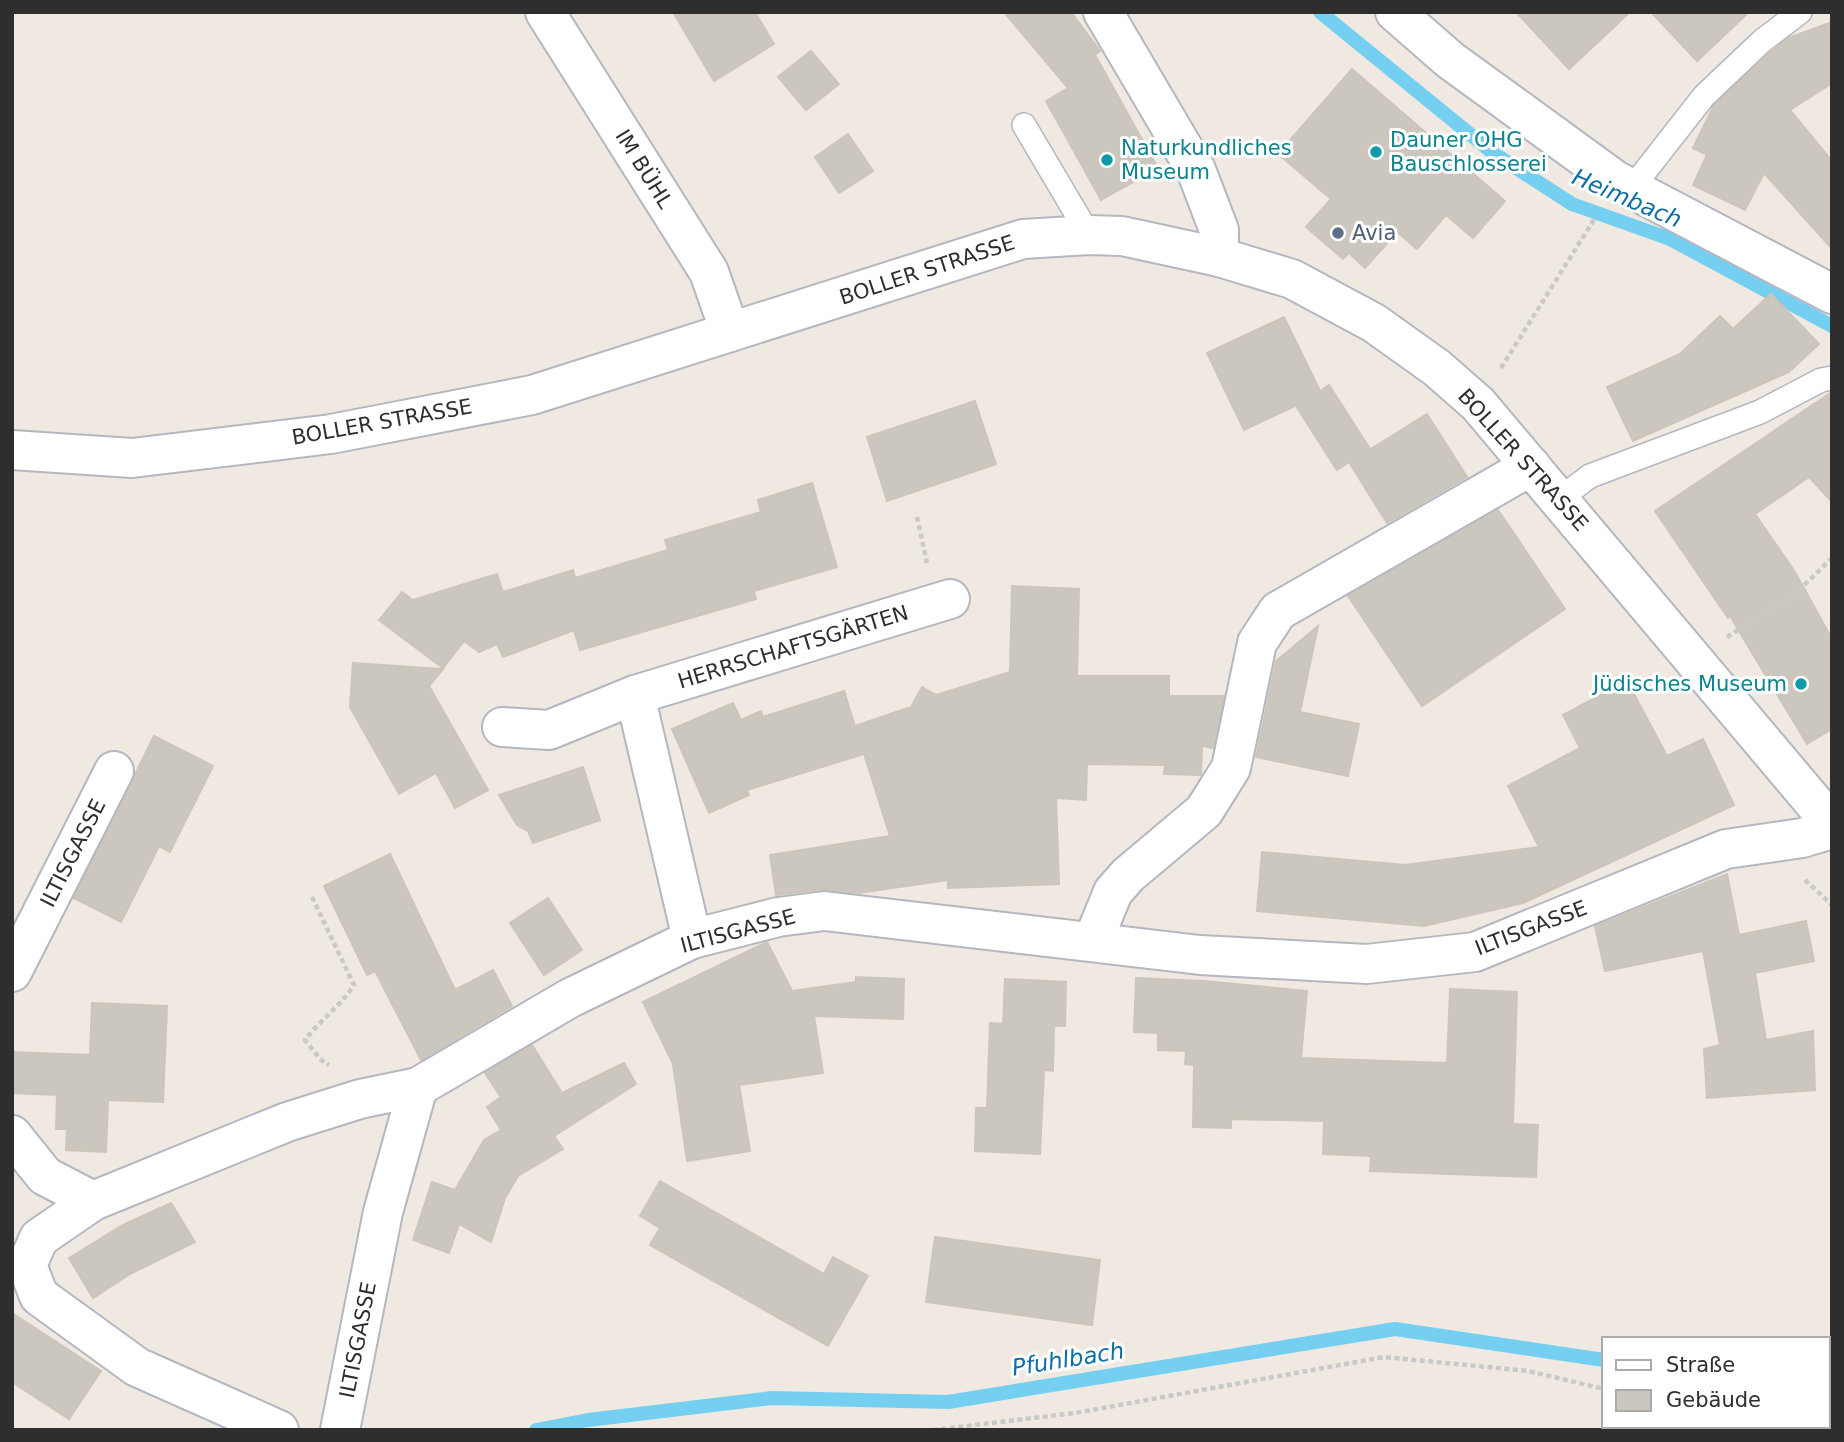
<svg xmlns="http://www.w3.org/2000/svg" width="1844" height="1442" font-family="'DejaVu Sans',sans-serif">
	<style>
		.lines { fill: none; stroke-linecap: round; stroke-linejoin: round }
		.stream { stroke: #75cff0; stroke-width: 14 }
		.building { fill: #cbc7bf; stroke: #cbc5ba; stroke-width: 2 }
		.lane-casing { stroke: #b4b7c1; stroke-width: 26 }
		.street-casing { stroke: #b4b7c1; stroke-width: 42 }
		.secondary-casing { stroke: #b4b7c1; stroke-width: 42 }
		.path { stroke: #c9c9c9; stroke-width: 4.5; stroke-dasharray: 5 3.5; stroke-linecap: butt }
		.lane { stroke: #fff; stroke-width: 23 }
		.street { stroke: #fff; stroke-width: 38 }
		.secondary { stroke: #fff; stroke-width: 38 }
		.culture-dot { fill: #0f9aa8; stroke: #fff; stroke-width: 2.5 }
		.service-dot { fill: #5c6f8a; stroke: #fff; stroke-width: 2.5 }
		.labels { text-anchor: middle; stroke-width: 6; stroke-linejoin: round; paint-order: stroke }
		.culture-label { font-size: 21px; fill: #0d838f; stroke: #fff; text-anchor: start }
		.street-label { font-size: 21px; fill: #2e2e2e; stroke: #fff }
		.service-label { font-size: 21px; fill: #4e5e75; stroke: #fff; text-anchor: start }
		.water-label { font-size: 23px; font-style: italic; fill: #0d6fa3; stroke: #fff }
	</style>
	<rect width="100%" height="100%" fill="#efe9e1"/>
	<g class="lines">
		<g class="stream">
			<path d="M 1320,12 L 1493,153 L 1572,204 L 1670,239 L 1832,326"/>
			<path d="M 1828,1419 L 1832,1420"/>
			<path d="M 536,1430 L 588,1420 L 772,1398 L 948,1402 L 1395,1329 L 1604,1360"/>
		</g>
	</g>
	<g class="building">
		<path d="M 673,12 L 755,12 L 774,44 L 714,81 Z"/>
		<path d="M 1004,12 L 1071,12 L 1100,51 L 1095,55 L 1158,168 L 1101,200 L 1046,101 L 1068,88 Z"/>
		<path d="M 1516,12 L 1630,12 L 1569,69 Z"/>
		<path d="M 1651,12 L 1749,12 L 1697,61 Z"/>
		<path d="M 1832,22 L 1832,83 L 1790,110 L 1832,161 L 1832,249 L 1764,173 L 1745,210 L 1693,185 L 1707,155 L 1693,148 L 1714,105 L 1771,52 L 1789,38 Z"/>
		<path d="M 811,51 L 839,84 L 806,110 L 778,77 Z"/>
		<path d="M 1352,69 L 1505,201 L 1473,238 L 1446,215 L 1417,249 L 1397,232 L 1365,268 L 1349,253 L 1343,259 L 1306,227 L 1331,199 L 1278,154 Z"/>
		<path d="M 848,134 L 873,171 L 839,193 L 815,157 Z"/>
		<path d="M 1771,294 L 1819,344 L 1789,372 L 1633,441 L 1607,387 L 1680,354 L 1720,316 L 1733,329 Z"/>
		<path d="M 1284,317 L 1320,391 L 1329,385 L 1370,449 L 1353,460 L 1427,414 L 1467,477 L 1387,523 L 1349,462 L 1337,470 L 1296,406 L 1299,404 L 1244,430 L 1207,353 Z"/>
		<path d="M 1832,392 L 1832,502 L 1809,477 L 1755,514 L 1795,572 L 1832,639 L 1832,729 L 1807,744 L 1730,616 L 1728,618 L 1655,511 Z"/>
		<path d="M 975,401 L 996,464 L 887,501 L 867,437 Z"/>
		<path d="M 812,483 L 837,567 L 754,591 L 756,599 L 580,650 L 574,630 L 503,657 L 497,644 L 479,652 L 464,641 L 443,668 L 379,620 L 402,592 L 413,600 L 497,574 L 503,592 L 573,570 L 575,578 L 668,550 L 665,540 L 761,512 L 758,500 Z"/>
		<path d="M 1498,510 L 1565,609 L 1422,706 L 1348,596 Z"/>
		<path d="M 1012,586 L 1079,589 L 1077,676 L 1169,676 L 1169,696 L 1224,696 L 1213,748 L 1202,746 L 1201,775 L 1164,774 L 1165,765 L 1087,764 L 1086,800 L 1056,798 L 1059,884 L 948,888 L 948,880 L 858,893 L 821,889 L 776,895 L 770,855 L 890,836 L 864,754 L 747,790 L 749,795 L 709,813 L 672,729 L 733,703 L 741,720 L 761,711 L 763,717 L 844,691 L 855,726 L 911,707 L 922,687 L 936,695 L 1010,672 Z"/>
		<path d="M 1318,626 L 1300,712 L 1359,724 L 1348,776 L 1256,757 L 1276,661 Z"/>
		<path d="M 353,663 L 443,669 L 429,686 L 488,790 L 455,808 L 436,773 L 399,794 L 350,707 Z"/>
		<path d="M 1627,681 L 1667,756 L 1703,739 L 1734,805 L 1523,903 L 1424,926 L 1257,911 L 1262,852 L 1405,865 L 1539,847 L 1508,786 L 1580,748 L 1563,715 Z"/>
		<path d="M 154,736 L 213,766 L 170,852 L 159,846 L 121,922 L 74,898 Z"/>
		<path d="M 583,767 L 600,820 L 533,843 L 528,831 L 517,825 L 499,795 Z"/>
		<path d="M 390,854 L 455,990 L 493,970 L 512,1006 L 421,1060 L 375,971 L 367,975 L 324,886 Z"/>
		<path d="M 1727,874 L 1739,935 L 1806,921 L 1814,961 L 1755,973 L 1766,1040 L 1813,1031 L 1815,1090 L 1707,1098 L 1704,1049 L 1720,1045 L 1703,951 L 1605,971 L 1595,926 Z"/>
		<path d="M 548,898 L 582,950 L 544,975 L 510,923 Z"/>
		<path d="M 767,942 L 792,991 L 856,982 L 856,977 L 904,979 L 903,1019 L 814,1016 L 823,1073 L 739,1085 L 750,1151 L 687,1161 L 673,1064 L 643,1002 Z"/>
		<path d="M 1136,978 L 1204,981 L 1307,991 L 1301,1058 L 1447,1063 L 1450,989 L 1517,992 L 1513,1124 L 1538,1125 L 1536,1177 L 1370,1171 L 1371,1156 L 1323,1154 L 1324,1121 L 1231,1119 L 1231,1128 L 1193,1127 L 1194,1065 L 1185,1064 L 1186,1051 L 1158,1050 L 1158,1033 L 1134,1032 Z"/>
		<path d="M 1005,979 L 1066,982 L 1065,1026 L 1054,1026 L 1053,1071 L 1044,1070 L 1040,1154 L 975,1151 L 976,1108 L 987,1108 L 990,1023 L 1003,1024 Z"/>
		<path d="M 92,1003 L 167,1006 L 163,1102 L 108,1100 L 106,1152 L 66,1150 L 67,1129 L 56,1129 L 57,1095 L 12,1093 L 12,1052 L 90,1055 Z"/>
		<path d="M 532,1045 L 562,1093 L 624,1063 L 636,1084 L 554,1136 L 563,1149 L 518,1176 L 505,1198 L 491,1242 L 459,1224 L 449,1253 L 413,1240 L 432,1182 L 455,1190 L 484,1140 L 501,1130 L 487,1107 L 501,1097 L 485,1073 Z"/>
		<path d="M 660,1181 L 824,1274 L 833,1257 L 868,1276 L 828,1346 L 650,1245 L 660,1228 L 640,1216 Z"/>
		<path d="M 171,1203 L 195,1242 L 130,1274 L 93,1298 L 69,1258 L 123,1225 Z"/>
		<path d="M 935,1237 L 1100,1260 L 1092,1325 L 926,1302 Z"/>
		<path d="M 12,1313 L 101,1371 L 69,1419 L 12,1382 Z"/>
	</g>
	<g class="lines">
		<g class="lane-casing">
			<g id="lane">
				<path d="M 1024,125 L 1089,235"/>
				<path d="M 1632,188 L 1704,96 L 1762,41 L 1800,12"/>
				<path d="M 1559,499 L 1590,476 L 1760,412 L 1821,380 L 1832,378"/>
			</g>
		</g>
		<g class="street-casing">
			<g id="street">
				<path d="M 545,12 L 709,272 L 730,332"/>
				<path d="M 1103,12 L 1196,170 L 1219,230 L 1219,257"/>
				<path d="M 1395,12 L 1450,60 L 1615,180 L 1832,294"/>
				<path d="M 635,695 L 692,939"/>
				<path d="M 502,727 L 549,730 L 635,695 L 950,599"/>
				<path d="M 1093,941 L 1113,892 L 1128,875 L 1204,811 L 1231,768 L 1257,643 L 1278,611 L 1531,466"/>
				<path d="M 12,972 L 114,771"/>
				<path d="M 12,1135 L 45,1176 L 93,1201"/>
				<path d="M 279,1430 L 137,1367 L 39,1296 L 27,1265 L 39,1238 L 93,1201 L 287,1122 L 360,1099 L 418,1087"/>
				<path d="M 340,1430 L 383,1212 L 418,1087 L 570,998 L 692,939 L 778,917 L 824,911 L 1200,955 L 1367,964 L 1475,952 L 1726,849 L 1802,838 L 1832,829"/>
			</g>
		</g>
		<g class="secondary-casing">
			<path id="secondary" d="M 12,450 L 132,458 L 331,434 L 532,395 L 1023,239 L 1089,235 L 1122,236 L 1219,257 L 1292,279 L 1374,323 L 1437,368 L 1478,404 L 1832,824"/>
		</g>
		<g class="path">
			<path d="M 1501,368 L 1595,218"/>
			<path d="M 917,517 L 927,563"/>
			<path d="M 1727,637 L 1794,595 L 1832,558"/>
			<path d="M 1805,880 L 1832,905"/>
			<path d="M 312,897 L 354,985 C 341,1006 320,1020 305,1040 L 320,1059 L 329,1065"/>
			<path d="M 1709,1426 L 1717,1430"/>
			<path d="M 933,1430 L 1075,1413 L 1384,1357 L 1528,1371 L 1604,1389"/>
		</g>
		<use href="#lane" class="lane"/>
		<use href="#street" class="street"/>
		<use href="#secondary" class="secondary"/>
	</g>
	<g class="culture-dot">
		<circle cx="1376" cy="152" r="7"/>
		<circle cx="1107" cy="160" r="7"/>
		<circle cx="1801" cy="684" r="7"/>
	</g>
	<circle class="service-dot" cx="1338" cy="233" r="7"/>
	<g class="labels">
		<g class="culture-label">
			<text x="1390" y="147">Dauner OHG<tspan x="1390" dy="24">Bauschlosserei</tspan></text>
			<text x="1121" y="155">Naturkundliches<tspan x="1121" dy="24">Museum</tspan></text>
			<text x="1787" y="691" text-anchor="end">Jüdisches Museum</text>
		</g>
		<g class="street-label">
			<text transform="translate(644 169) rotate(58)" y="7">IM BÜHL</text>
			<text transform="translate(927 270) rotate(-18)" y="7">BOLLER STRASSE</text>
			<text transform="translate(382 422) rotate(-10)" y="7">BOLLER STRASSE</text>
			<text transform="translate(1523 460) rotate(48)" y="7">BOLLER STRASSE</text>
			<text transform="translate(793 647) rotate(-17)" y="7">HERRSCHAFTSGÄRTEN</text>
			<text transform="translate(73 853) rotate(-63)" y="7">ILTISGASSE</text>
			<text transform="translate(1531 928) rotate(-21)" y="7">ILTISGASSE</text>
			<text transform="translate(738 931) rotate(-15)" y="7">ILTISGASSE</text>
			<text transform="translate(358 1340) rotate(-79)" y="7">ILTISGASSE</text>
		</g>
		<g class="service-label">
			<text x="1352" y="240">Avia</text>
		</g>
		<g class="water-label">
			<text transform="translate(1627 198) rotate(23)" y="8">Heimbach</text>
			<text transform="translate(1068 1359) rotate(-9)" y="8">Pfuhlbach</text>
		</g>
	</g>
	<rect width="1844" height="1442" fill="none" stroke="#2e2e2e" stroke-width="28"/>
	<rect x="1602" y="1337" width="228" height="91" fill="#ffffff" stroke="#ababab" stroke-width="2"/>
	<rect x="1616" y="1360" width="35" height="10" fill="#ffffff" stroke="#ababab" stroke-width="2"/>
	<text x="1666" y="1372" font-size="21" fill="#2e2e2e">Straße</text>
	<rect x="1616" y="1390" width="35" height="21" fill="#cbc7bf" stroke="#ababab" stroke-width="2"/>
	<text x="1666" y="1407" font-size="21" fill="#2e2e2e">Gebäude</text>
</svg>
